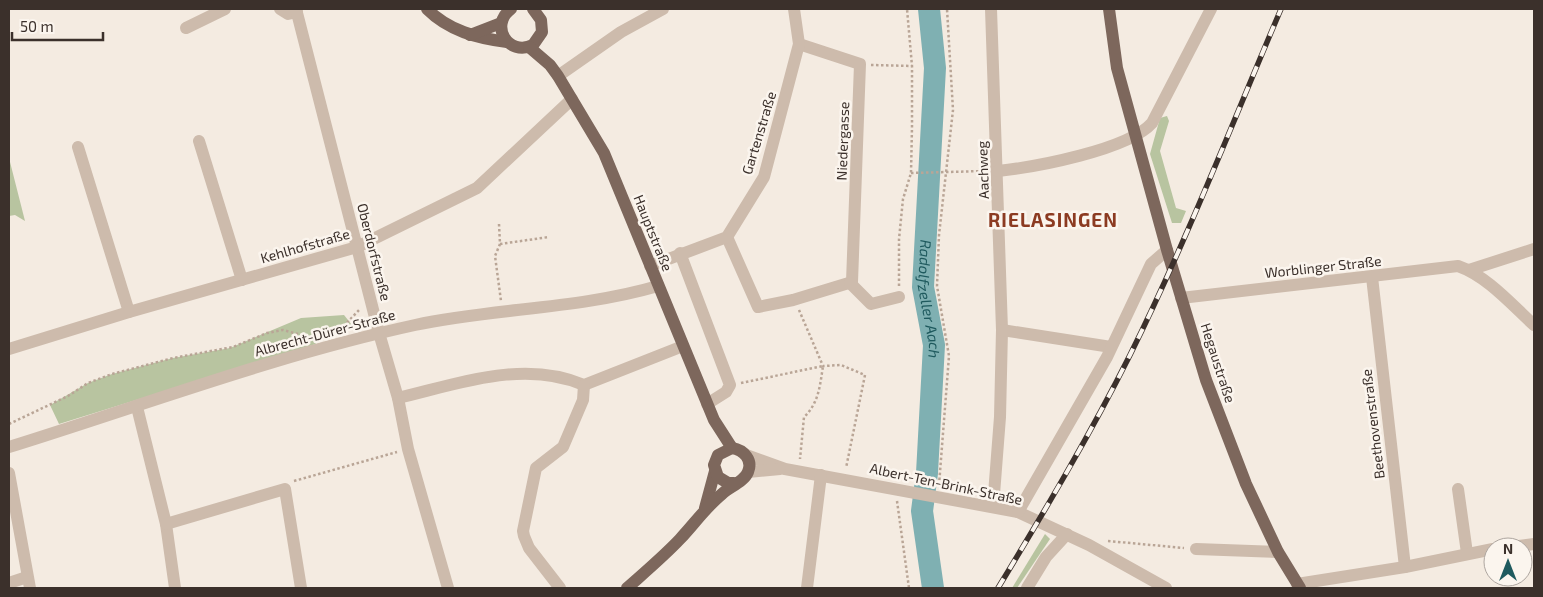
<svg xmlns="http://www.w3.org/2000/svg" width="1543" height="597" font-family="'Exo 2',sans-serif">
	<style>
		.green { fill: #b8c4a0 }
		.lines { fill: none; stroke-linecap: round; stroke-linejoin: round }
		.river { stroke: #7fb0b2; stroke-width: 22 }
		.path { stroke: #b9a596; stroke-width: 2.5; stroke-dasharray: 2.5 2.5; stroke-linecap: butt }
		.minor { stroke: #cdbbac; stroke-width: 12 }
		.major { stroke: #7d675c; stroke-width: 12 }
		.rail-casing { stroke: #3b302b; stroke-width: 5.5 }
		.rail { stroke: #fbf5ee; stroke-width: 4; stroke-dasharray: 11; stroke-linecap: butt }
		.labels { text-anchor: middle; stroke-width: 5; stroke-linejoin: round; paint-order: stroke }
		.street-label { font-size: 14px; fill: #3b302b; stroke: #fbf5ee }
		.water-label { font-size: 15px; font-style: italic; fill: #1f5a5e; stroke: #fbf5ee }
		.district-label { font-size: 19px; font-weight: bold; letter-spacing: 1px; fill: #8c3b22; stroke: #fbf5ee }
	</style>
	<rect width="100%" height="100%" fill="#f4ebe1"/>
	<g class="green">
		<path d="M 1167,116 L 1169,121 L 1160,151 L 1176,208 L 1186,211 L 1181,223 L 1172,223 L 1150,154 L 1160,118 Z"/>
		<path d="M 9,158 L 25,221 L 15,215 L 9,216 Z"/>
		<path d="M 344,315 L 352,325 L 314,338 L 316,344 L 59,424 L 50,405 L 88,383 L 112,374 L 173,358 L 230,348 L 301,318 Z"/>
		<path d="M 1045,534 L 1050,539 L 1017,588 L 1012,588 Z"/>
	</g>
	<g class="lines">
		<path class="river" id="s1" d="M 929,9 L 935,68 L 923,287 L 934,345 L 927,473 L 922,511 L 933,588"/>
		<g class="path">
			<path d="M 871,65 L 912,66"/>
			<path d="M 911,173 L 984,171"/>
			<path d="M 499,224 L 500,244 L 495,256 L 501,301"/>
			<path d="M 500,244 L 549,237"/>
			<path d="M 899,286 L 899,239 L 903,199 L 911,173 L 912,127 L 912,66 L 907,9"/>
			<path d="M 799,310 L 823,366 L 841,365 L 865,375 L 846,468"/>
			<path d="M 340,330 L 360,309"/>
			<path d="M 741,383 L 823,366 C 820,385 819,403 804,417 L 800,459"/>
			<path d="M 9,424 L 68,396 L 88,383 L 112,374 L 173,358 L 233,347 L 267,333 L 283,330 L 313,338"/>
			<path d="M 294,481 L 397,452"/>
			<path d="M 939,485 L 949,356 L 937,286 L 939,235 L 953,110 L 947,9"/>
			<path d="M 897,501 L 909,588"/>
			<path d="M 1108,541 L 1184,548"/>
		</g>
		<g class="minor">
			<path d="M 280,9 L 288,14 L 297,12"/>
			<path d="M 296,9 L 379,333 L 398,398 L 408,449 L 448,588"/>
			<path d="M 991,9 L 1002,330 L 1000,417 L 993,507"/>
			<path d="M 186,28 L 225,9"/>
			<path d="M 558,76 L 621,32 L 663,9"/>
			<path d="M 199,141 L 242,280"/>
			<path d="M 78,147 L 129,312"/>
			<path d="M 998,171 C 1035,167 1128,150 1152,123 L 1211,9"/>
			<path d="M 727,237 L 758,307 L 793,300 L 852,282 L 860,64 L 799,44"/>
			<path d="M 680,253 L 730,385 L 726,392 L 707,404"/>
			<path d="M 650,266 L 727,237 L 764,177 L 799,44 L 794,9"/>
			<path d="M 1469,270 L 1534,249"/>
			<path d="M 1372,277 L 1405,567"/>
			<path d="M 850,283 L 871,304 L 899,297"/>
			<path d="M 1181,298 L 1458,266 C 1487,276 1512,305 1534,325"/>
			<path d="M 1002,330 L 1111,347"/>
			<path d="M 9,349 L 129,312 L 357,247 L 477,188 L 572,99"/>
			<path d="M 398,398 C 458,384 524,359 584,385 L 683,346"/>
			<path d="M 137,407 L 166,524 L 175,588"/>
			<path d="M 9,447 C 144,405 277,355 415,325 C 496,308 579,309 658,286"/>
			<path d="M 746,455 L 785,469 L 1018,512 L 1089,545 L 1166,588"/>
			<path d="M 748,472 L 780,469"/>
			<path d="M 9,473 L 30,588"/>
			<path d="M 1458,489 L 1467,553"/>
			<path d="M 1018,512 L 1107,357 L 1151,264 L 1167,250"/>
			<path d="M 166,524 L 285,489 L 301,588"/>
			<path d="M 1511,547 L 1534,544"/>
			<path d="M 1196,549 L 1278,552"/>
			<path d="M 9,583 L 27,577"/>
			<path d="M 1297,584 L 1405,567 L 1493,549"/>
			<path d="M 560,588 L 529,548 L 524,536 L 523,531 L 536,468 L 563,447 L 583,400 L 584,385"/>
			<path d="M 807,588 L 821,475"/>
			<path d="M 1027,588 L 1046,557 L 1067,534"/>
		</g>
		<g class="major">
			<path d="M 427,9 C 449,31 477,38 507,42"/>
			<path d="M 511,9 C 489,25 508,57 533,45 L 542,32 L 541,20 L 533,9"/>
			<path d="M 1109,9 L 1117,68 L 1167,250 L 1206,380 L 1246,484 L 1278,552 L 1300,588"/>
			<path d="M 470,35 L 501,23"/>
			<path d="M 529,47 L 550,65 L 558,76 L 604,153 L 714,420 L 732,448"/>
			<path d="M 705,508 L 715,471"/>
			<path d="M 627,588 C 645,572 664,556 680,539 C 695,523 706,507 722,494 C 729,487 744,482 748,472 C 753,460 744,450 732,448 L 718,455 L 714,465 L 718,477 L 728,483 L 734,483"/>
		</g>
		<g class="rail-casing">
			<path id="rail" d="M 998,588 C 1044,512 1090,435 1130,355 C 1186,242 1232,124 1281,9"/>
		</g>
		<use href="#rail" class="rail"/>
	</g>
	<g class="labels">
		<g class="street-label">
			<text transform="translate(759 133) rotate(-73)" y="5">Gartenstraße</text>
			<text transform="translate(843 141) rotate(-88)" y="5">Niedergasse</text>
			<text transform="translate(983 170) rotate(-92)" y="5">Aachweg</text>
			<text transform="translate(653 233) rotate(68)" y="5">Hauptstraße</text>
			<text transform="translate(305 246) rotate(-16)" y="5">Kehlhofstraße</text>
			<text transform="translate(374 252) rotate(76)" y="5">Oberdorfstraße</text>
			<text transform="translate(1323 267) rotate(-6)" y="5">Worblinger Straße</text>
			<text transform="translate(325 333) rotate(-15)" y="5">Albrecht-Dürer-Straße</text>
			<text transform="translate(1218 363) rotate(72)" y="5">Hegaustraße</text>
			<text transform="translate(1373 424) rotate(-97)" y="5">Beethovenstraße</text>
			<text transform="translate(946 484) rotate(12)" y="5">Albert-Ten-Brink-Straße</text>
		</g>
		<g class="water-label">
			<text dy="5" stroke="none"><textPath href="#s1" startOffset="291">Radolfzeller Aach</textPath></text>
		</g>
		<g class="district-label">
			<text x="1053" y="227">RIELASINGEN</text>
		</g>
	</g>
	<rect width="1543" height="597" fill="none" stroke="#3b302b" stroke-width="20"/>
	<g transform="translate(1508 562)"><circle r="24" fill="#fbf5ee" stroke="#aea6a0"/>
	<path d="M0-4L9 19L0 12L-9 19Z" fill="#1f5a5e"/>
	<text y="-8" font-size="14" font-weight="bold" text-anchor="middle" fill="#3b302b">N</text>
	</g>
	<path d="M12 32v8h91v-8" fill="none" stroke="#3b302b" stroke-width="2.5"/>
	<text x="20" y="32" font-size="15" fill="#3b302b" stroke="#fbf5ee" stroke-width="4" paint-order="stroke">50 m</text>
</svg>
